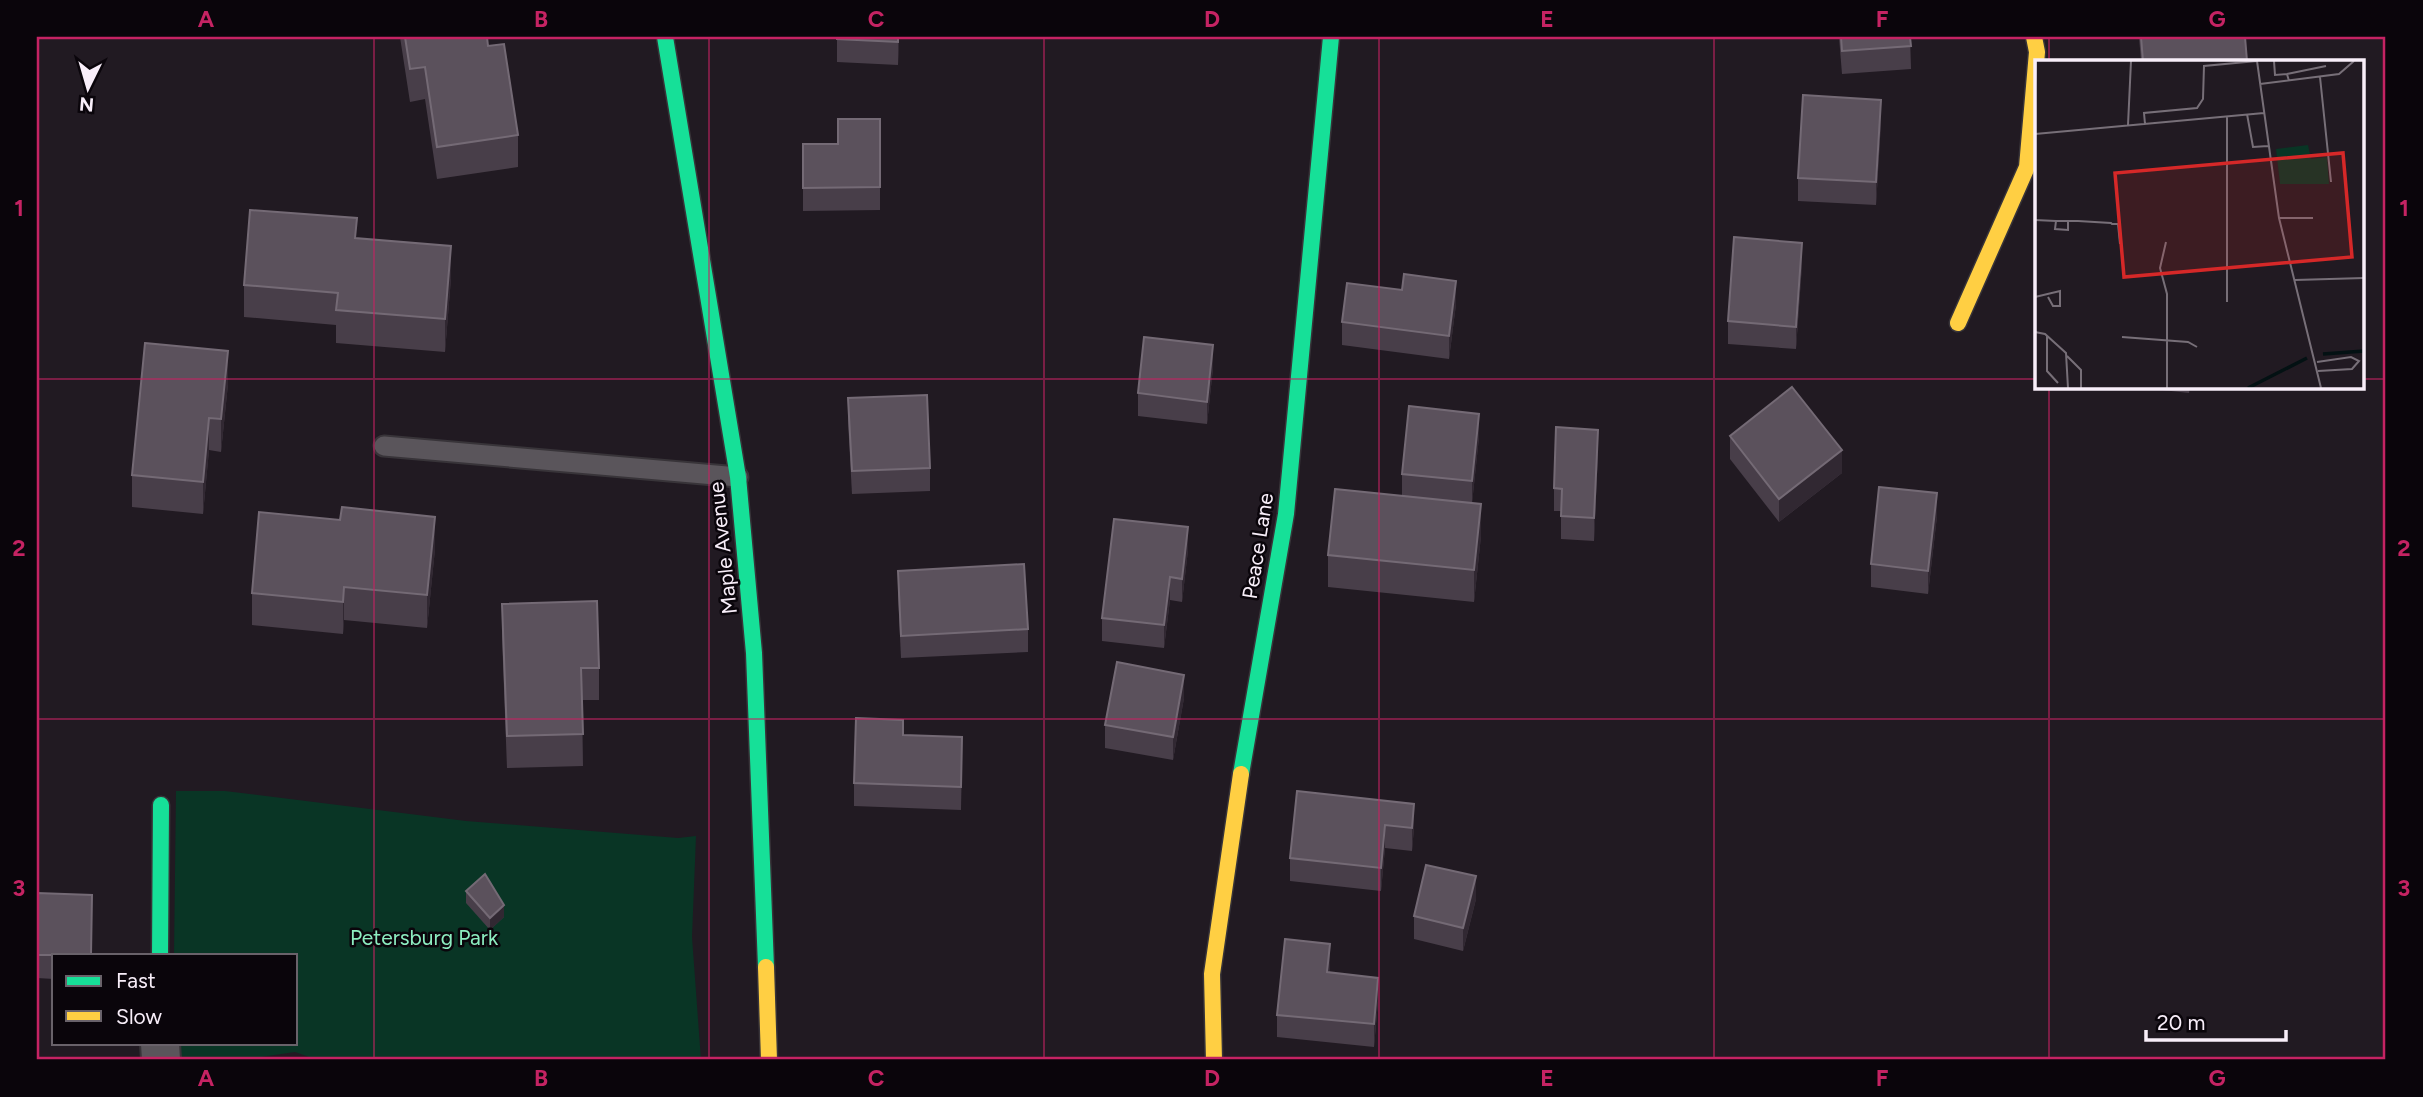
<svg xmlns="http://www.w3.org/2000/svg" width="2423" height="1097" font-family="Figtree,sans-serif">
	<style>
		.green { fill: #093525 }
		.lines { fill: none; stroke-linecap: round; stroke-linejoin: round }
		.lane-casing { stroke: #383439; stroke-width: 23 }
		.street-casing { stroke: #383439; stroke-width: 42 }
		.fast-casing { stroke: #383439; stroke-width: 19 }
		.slow-casing { stroke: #383439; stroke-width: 19 }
		.lane { stroke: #5a555b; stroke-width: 19 }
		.street { stroke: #5a555b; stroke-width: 38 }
		.fast { stroke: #16e098; stroke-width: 16 }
		.slow { stroke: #ffcf43; stroke-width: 16 }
		.wall { fill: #483e49 }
		.shaded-wall { fill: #312832 }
		.building { fill: #5b515c; stroke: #746a75; stroke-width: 2 }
		.grid { fill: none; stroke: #c52363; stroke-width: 2; stroke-opacity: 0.55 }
		.labels { text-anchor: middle; stroke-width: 5; stroke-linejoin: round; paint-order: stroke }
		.street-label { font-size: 21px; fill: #f8eef9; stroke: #0a050b }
		.park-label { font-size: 21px; fill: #8cedc0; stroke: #0a050b }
		.inset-river { fill: none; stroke: #031113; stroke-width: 3.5 }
		.inset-road { fill: none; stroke: #776f78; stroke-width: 2 }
		.view { fill: #d62828; fill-opacity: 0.15; stroke: #d62828; stroke-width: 3.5 }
		.inset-edge { fill: none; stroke: #f8eef9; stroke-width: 3.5 }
		.neatline { fill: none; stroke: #c52363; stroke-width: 2.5 }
		.grid-label { font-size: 23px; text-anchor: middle; font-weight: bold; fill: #c52363 }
	</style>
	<rect width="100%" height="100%" fill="#211a22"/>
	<path class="green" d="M 176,791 L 225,791 L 466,821 L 678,838 L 696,836 L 692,937 L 701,1060 L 318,1060 L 295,1052 L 240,1060 L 172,1060 L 172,1043 L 296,1043 L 296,955 L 174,955 Z"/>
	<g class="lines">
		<g class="lane-casing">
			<path id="lane" d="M 384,446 L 738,477"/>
		</g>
		<g class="street-casing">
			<path id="street" d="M 160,1043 L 161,1060"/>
		</g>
		<g class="fast-casing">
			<g id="fast">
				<path d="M 665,37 L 738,477 L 754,653 L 766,967"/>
				<path d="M 1241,774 L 1286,514 L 1331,37"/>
				<path d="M 160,955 L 161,805"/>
			</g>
		</g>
		<g class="slow-casing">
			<g id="slow">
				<path d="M 1958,323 L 2027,167 L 2037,52 L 2034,37"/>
				<path d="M 766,967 L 769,1060"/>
				<path d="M 1214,1060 L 1212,974 L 1241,774"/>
			</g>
		</g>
		<use href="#lane" class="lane"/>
		<use href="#street" class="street"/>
		<use href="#fast" class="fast"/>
		<use href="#slow" class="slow"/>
	</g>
	<g class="wall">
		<path d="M 400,37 L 487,37 L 488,46 L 518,135 L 518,167 L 437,179 L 425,99 L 410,102 Z"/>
		<path d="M 837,37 L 899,37 L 898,65 L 837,62 Z"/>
		<path d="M 1839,37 L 1910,37 L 1911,69 L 1842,74 Z"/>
		<path d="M 2139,37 L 2245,37 L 2247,61 L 2141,61 Z"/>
		<path d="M 880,119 L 880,210 L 803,211 L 803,144 L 838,144 Z"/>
		<path d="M 1881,123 L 1876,205 L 1798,201 L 1798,178 Z"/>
		<path d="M 357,239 L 451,278 L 445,352 L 336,343 L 336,325 L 244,317 L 244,285 Z"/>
		<path d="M 1802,265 L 1796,349 L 1728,344 L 1728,321 Z"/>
		<path d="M 1456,304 L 1449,359 L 1342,345 L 1342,322 Z"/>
		<path d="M 1213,368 L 1207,424 L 1138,416 L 1138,393 Z"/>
		<path d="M 228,384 L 221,452 L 209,450 L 203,514 L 132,507 L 132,475 Z"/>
		<path d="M 2135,387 L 2190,387 L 2189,393 Z"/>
		<path d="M 848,398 L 930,468 L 930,491 L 852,494 L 848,421 Z"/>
		<path d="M 1730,436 L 1842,473 L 1779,522 L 1730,459 Z"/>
		<path d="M 1479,437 L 1472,503 L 1481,536 L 1474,602 L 1328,587 L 1328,555 L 1402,496 L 1402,474 Z"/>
		<path d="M 1598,453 L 1594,541 L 1561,539 L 1561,511 L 1554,511 L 1554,488 Z"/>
		<path d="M 1937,516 L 1928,594 L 1871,587 L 1871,564 Z"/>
		<path d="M 435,549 L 427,628 L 344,620 L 343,634 L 252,625 L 252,593 Z"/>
		<path d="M 1188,550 L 1182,602 L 1170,600 L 1164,648 L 1102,641 L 1102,618 Z"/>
		<path d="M 898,571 L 1028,629 L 1028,652 L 901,658 L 898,594 Z"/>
		<path d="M 502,604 L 599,668 L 599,700 L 582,700 L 583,766 L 507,768 L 502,637 Z"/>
		<path d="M 1184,698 L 1173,760 L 1105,748 L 1105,725 Z"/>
		<path d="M 903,735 L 962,760 L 961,810 L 854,806 L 854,783 Z"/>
		<path d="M 1297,791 L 1414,827 L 1412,851 L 1385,848 L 1381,891 L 1290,881 L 1290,858 Z"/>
		<path d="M 466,891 L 504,917 L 490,930 L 466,903 Z"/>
		<path d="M 37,893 L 54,955 L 54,979 L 37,978 Z"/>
		<path d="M 1476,899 L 1463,951 L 1414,939 L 1414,916 Z"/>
		<path d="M 1330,967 L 1329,973 L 1378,1001 L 1374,1047 L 1277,1037 L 1277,1015 Z"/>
	</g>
	<g class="shaded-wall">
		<path d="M 898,37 L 899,37 L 898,65 Z"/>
		<path d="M 1881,100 L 1881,123 L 1876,205 L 1876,182 Z"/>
		<path d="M 1802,243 L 1802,265 L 1796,349 L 1796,327 Z"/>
		<path d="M 451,246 L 451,278 L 445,352 L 445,319 Z"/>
		<path d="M 1456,281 L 1456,304 L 1449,359 L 1449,336 Z"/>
		<path d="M 1213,345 L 1213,368 L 1207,424 L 1207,402 Z"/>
		<path d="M 228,351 L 228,384 L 221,452 L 221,419 Z"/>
		<path d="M 1479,414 L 1479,437 L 1472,504 L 1472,481 Z"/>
		<path d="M 209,418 L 209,450 L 203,514 L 203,482 Z"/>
		<path d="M 1598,430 L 1598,453 L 1594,541 L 1594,518 Z"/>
		<path d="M 1842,450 L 1842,473 L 1779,522 L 1779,499 Z"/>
		<path d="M 1937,493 L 1937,516 L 1928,594 L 1928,571 Z"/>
		<path d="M 1481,504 L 1481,536 L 1474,602 L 1474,570 Z"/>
		<path d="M 435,517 L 435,549 L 427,628 L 427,595 Z"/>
		<path d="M 1188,527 L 1188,550 L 1182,602 L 1182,579 Z"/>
		<path d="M 1170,577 L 1170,600 L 1164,648 L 1164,625 Z"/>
		<path d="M 344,587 L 344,620 L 343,634 L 343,602 Z"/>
		<path d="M 1184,675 L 1184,698 L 1173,760 L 1173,737 Z"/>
		<path d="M 1414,804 L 1414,827 L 1412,851 L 1412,828 Z"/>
		<path d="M 1385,825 L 1385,848 L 1381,891 L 1381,868 Z"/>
		<path d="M 1476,876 L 1476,899 L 1463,951 L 1463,928 Z"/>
		<path d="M 504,905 L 504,917 L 490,930 L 490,918 Z"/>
		<path d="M 1330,944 L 1330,967 L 1327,995 L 1327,972 Z"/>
		<path d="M 1378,978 L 1378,1001 L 1374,1047 L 1374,1024 Z"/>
	</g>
	<g class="building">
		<path d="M 405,37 L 487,37 L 488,46 L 504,44 L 518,135 L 437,147 L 425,67 L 410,69 Z"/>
		<path d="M 837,37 L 898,37 L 898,42 L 837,39 Z"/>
		<path d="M 1841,37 L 1910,37 L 1911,46 L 1842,51 Z"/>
		<path d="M 2141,37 L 2245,37 L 2247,61 L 2143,61 Z"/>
		<path d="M 1803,95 L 1881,100 L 1876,182 L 1798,178 Z"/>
		<path d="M 838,119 L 880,119 L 880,187 L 803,188 L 803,144 L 838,144 Z"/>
		<path d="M 250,210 L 357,218 L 355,238 L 451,246 L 445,319 L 336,310 L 338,293 L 244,285 Z"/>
		<path d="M 1734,237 L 1802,243 L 1796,327 L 1728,321 Z"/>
		<path d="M 1404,274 L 1456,281 L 1449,336 L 1342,322 L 1347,283 L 1402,290 Z"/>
		<path d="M 1144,337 L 1213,345 L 1207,402 L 1138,393 Z"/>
		<path d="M 145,343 L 228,351 L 221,419 L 209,418 L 203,482 L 132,475 Z"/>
		<path d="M 1792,387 L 1842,450 L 1779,499 L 1730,436 Z"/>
		<path d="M 927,395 L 930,468 L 852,471 L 848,398 Z"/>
		<path d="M 1409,406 L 1479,414 L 1472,481 L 1402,474 Z"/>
		<path d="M 1556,427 L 1598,430 L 1594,518 L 1561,516 L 1562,489 L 1554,488 Z"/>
		<path d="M 1879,487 L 1937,493 L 1928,571 L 1871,564 Z"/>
		<path d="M 1335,489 L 1481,504 L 1474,570 L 1328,555 Z"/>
		<path d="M 342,507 L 435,517 L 427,595 L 344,587 L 343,602 L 252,593 L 259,512 L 340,520 Z"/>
		<path d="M 1114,519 L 1188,527 L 1182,579 L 1170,577 L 1164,625 L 1102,618 Z"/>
		<path d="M 1024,564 L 1028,629 L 901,636 L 898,571 Z"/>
		<path d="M 597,601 L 599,668 L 581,668 L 583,734 L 507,736 L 502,604 Z"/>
		<path d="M 1117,662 L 1184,675 L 1173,737 L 1105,725 Z"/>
		<path d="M 856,718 L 903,720 L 903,735 L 962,737 L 961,787 L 854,783 Z"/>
		<path d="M 1297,791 L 1414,804 L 1412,828 L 1385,825 L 1381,868 L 1290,858 Z"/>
		<path d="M 1426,865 L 1476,876 L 1463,928 L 1414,916 Z"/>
		<path d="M 485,874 L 504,905 L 490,918 L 466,891 Z"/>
		<path d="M 37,893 L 92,895 L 91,955 L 37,955 Z"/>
		<path d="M 1285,939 L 1330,944 L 1327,972 L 1378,978 L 1374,1024 L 1277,1015 Z"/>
	</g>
	<path class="grid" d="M 374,37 L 374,1060M 709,37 L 709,1060M 1044,37 L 1044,1060M 1379,37 L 1379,1060M 1714,37 L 1714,1060M 2049,37 L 2049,61M 37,379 L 2036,379M 2362,379 L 2386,379M 2049,387 L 2049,1060M 37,719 L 2386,719"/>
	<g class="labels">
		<g class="street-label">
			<text transform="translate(1258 546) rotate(-81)" y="7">Peace Lane</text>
			<text transform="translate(723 548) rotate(-96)" y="7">Maple Avenue</text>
		</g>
		<g class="park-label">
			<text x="424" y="945">Petersburg Park</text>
		</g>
	</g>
	<g transform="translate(2035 60)">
		<rect width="329" height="329" fill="#211a22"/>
		<path d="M 273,85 L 276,99 L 292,97 L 294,124 L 245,124 L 241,89 Z" fill="#093525"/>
		<path class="inset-river" d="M 288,294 L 329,291M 213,328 L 272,298"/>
		<path class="inset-road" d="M 222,1 L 244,158 L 286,328M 239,1 L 240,15 L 252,14 L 254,21M 252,14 L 291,6M 285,17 L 296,122M 225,24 L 304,14 L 319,1M 0,27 L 1,1M 212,54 L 218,87 L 233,86M 192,57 L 192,242M 110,64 L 109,53 L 162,48 L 168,39 L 169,6 L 222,1M 93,65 L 96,1M 0,74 L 229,53M 244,158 L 278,158M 0,160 L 21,161M 33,161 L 33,170 L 20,169 L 21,161 L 43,161 L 76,163 L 77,164 L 83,164 L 85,184M 131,182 L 125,208 L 132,234 L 132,328M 260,220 L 329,218M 0,237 L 25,231 L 25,246 L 18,246 L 13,237M 0,272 L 10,274 L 31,293 L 33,328M 12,276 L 12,311 L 23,323M 87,277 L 153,282 L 162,287M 32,296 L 46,310 L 46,328M 282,302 L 316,297 L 324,301 L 317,309 L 283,311"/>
		<path class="view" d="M 308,93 L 317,197 L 89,217 L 80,113 Z"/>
		<rect width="329" height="329" class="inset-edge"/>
	</g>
	<rect width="2423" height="1097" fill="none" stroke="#0a050b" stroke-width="77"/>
	<rect x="52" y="954" width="245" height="91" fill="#0a050b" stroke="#69626a" stroke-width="2"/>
	<rect x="66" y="976" width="35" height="10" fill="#16e098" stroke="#69626a" stroke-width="2"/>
	<text x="116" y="988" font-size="21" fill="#f8eef9">Fast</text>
	<rect x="66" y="1011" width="35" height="10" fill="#ffcf43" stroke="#69626a" stroke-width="2"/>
	<text x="116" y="1024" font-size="21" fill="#f8eef9">Slow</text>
	<g transform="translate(88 88) rotate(185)" stroke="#0a050b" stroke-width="5" paint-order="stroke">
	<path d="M0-5L12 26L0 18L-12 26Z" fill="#f8eef9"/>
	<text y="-10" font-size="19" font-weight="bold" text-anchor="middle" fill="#f8eef9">N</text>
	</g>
	<path d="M2146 1030v10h140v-10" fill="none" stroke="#f8eef9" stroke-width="3.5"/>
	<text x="2157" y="1030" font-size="21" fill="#f8eef9" stroke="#0a050b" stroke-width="5" paint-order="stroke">20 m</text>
	<rect x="38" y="38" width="2346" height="1020" class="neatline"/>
	<g class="grid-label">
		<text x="206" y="27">A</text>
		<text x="541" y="27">B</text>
		<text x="876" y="27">C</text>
		<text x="1212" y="27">D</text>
		<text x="1547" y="27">E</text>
		<text x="1882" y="27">F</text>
		<text x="2217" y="27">G</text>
		<text x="19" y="216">1</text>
		<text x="2404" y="216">1</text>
		<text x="19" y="556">2</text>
		<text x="2404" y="556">2</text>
		<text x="19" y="896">3</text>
		<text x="2404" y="896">3</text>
		<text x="206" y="1086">A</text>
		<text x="541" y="1086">B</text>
		<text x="876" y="1086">C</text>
		<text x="1212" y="1086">D</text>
		<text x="1547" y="1086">E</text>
		<text x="1882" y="1086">F</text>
		<text x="2217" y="1086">G</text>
	</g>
</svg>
